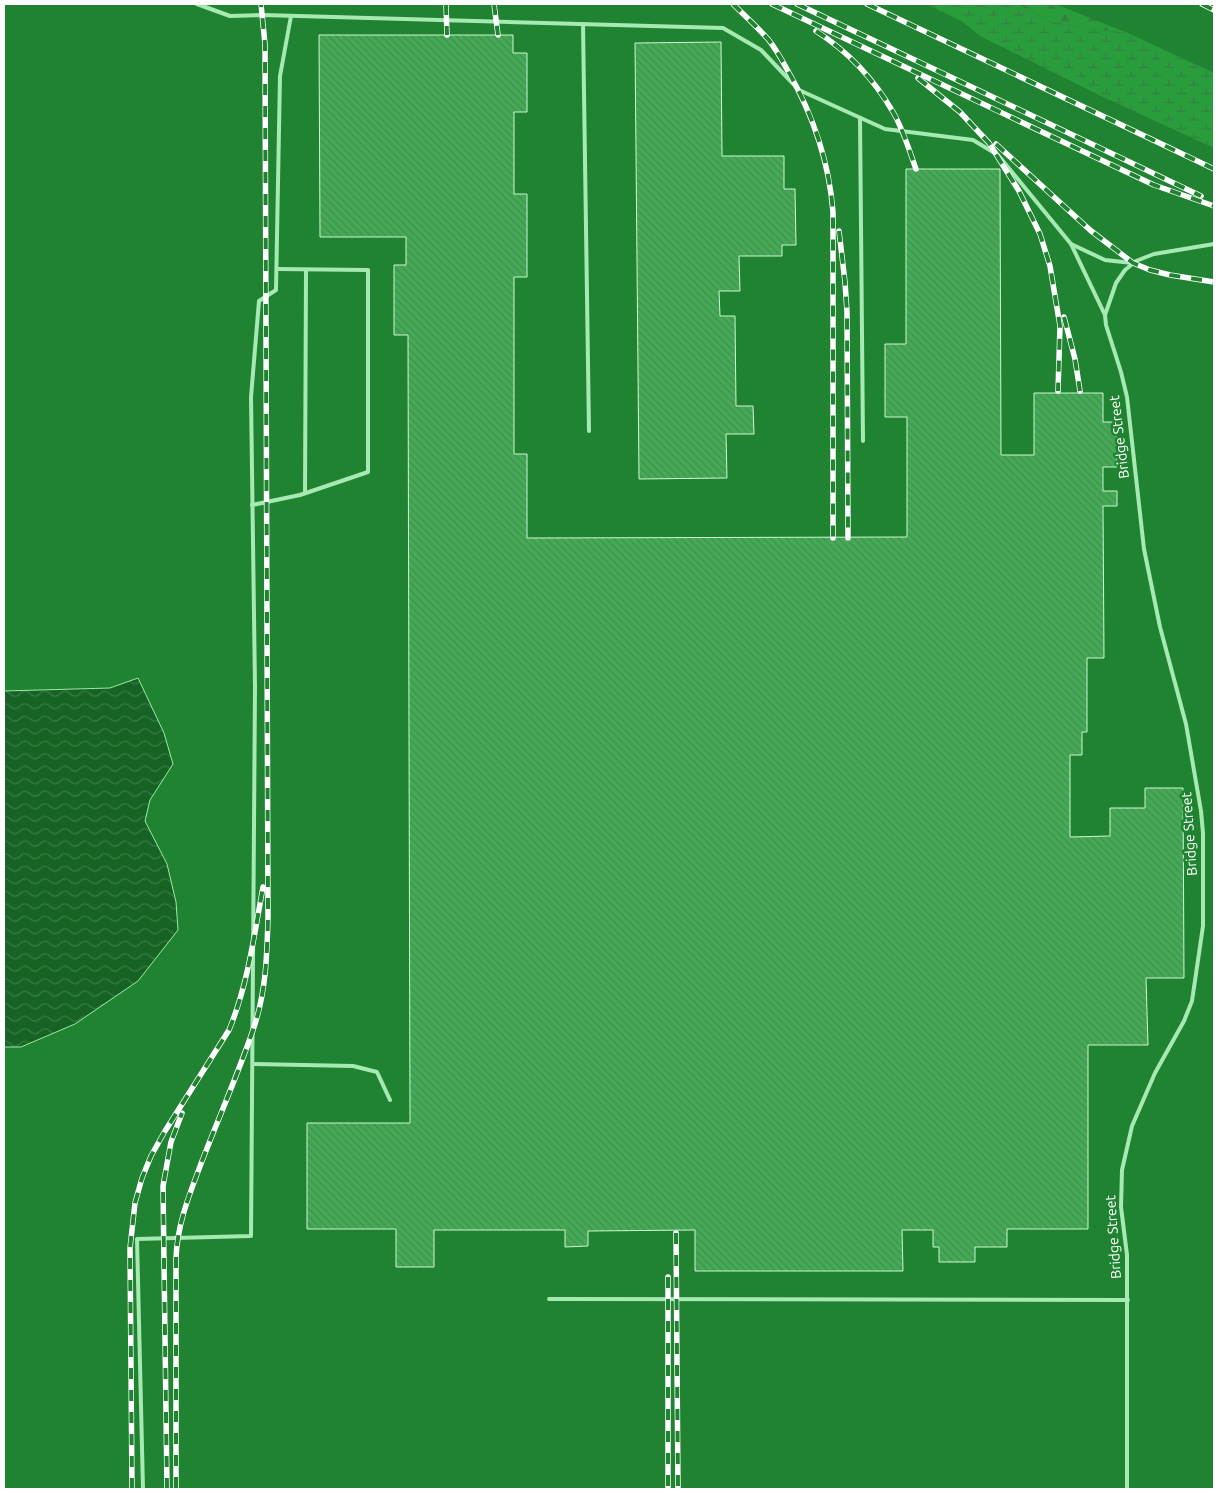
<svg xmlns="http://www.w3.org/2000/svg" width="1218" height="1493" font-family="Ubuntu,sans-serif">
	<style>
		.forest { fill: url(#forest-firs) }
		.wetland { fill: url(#wetland-marsh) }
		.water { fill: url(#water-waves); stroke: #9beaa6 }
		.building { fill: url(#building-back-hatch); stroke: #cbf7d2 }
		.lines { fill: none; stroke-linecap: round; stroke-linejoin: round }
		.lane { stroke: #a7e9b2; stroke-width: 4 }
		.rail-casing { stroke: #fff; stroke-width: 5.5 }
		.rail { stroke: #208331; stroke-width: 4; stroke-dasharray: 11; stroke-linecap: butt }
		.labels { text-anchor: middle; stroke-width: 5; stroke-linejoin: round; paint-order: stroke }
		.street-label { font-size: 14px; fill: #fff; stroke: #208331 }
	</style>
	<defs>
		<pattern id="forest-firs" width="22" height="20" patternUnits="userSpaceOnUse" patternTransform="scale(1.25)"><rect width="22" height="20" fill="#299c3c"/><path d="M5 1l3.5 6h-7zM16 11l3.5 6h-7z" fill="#358042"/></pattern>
		<pattern id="wetland-marsh" width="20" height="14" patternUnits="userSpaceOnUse" patternTransform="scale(1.25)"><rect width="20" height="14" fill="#299c3c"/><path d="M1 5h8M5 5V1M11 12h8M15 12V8" fill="none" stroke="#358042"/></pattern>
		<pattern id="water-waves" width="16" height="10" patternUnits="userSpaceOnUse" patternTransform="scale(1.25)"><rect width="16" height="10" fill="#166324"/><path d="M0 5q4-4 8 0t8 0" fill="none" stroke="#397a45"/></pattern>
		<pattern id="building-back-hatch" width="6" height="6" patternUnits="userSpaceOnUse" patternTransform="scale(1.25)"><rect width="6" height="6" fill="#4a5"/><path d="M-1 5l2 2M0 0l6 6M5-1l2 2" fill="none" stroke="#468e52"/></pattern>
	</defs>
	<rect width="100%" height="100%" fill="#208331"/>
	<path class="forest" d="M 1018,4 L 1055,4 L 1128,33 L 1087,29 L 1052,22 Z"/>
	<path class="wetland" d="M 926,4 L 1018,4 L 1052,22 L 1087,29 L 1128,33 L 1214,73 L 1214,148 L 1103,97 L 980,36 L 963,22 Z"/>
	<path class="water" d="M 138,678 L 164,733 L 173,764 L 150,800 L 145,821 L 167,864 L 176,902 L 178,930 L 138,981 L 75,1024 L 21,1047 L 4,1047 L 4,691 L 110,688 Z"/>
	<g class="building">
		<path d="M 319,35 L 513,35 L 513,53 L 527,53 L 527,112 L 514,112 L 514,194 L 527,194 L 527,277 L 514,277 L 514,454 L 527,454 L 527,538 L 907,537 L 907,417 L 885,417 L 885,344 L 906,344 L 906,169 L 1000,169 L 1001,455 L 1034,455 L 1034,393 L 1103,393 L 1103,422 L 1117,422 L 1117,467 L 1103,467 L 1103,491 L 1117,491 L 1117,506 L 1103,506 L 1104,658 L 1087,658 L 1087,732 L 1082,732 L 1082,755 L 1070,755 L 1070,837 L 1110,836 L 1110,808 L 1145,808 L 1145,788 L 1183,788 L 1184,978 L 1146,978 L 1148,1045 L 1088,1045 L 1088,1229 L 1007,1229 L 1007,1247 L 975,1247 L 975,1262 L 939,1262 L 939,1247 L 933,1247 L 933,1230 L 902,1230 L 903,1271 L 695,1271 L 695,1230 L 588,1231 L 588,1246 L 565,1247 L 565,1230 L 434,1230 L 434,1267 L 396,1267 L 396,1229 L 307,1229 L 307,1123 L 410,1123 L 408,335 L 394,335 L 394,265 L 406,265 L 406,237 L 320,237 Z"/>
		<path d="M 721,42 L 722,156 L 784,156 L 784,189 L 795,189 L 796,245 L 782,245 L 782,256 L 739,256 L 740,291 L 719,291 L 720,316 L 735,316 L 736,406 L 753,406 L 754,434 L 726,434 L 727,478 L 639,479 L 635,43 Z"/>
	</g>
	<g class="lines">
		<g class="lane">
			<path d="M 197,4 L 230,16 L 263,15 L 723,28 L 761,50 L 799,90 L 885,129 L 973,140 L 998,155 L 1071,244 L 1105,315"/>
			<path d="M 583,24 L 589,431"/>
			<path d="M 860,118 L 863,441"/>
			<path d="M 1071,244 L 1105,260 L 1132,263"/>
			<path d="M 305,493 L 306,270"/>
			<path d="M 252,505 L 300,495 L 368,472 L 368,270 L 277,269"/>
			<path d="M 253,1064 L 353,1066 L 377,1072 L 390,1100"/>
			<path d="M 549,1299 L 1128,1300"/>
			<path d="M 143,1489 L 137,1239 L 251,1236 L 255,687 L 251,397 L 259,301 L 276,290 L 280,76 L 291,16"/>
			<path d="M 1127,1489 L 1127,1255 L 1121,1207 L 1122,1170 L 1132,1126 L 1155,1073 L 1184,1021 L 1192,1001 L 1203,926 L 1203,833 L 1201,811 L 1186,724 L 1160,627 L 1144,549 L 1127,397 L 1121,372 L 1106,325 L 1105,315 L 1116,283 L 1125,270 L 1136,261 L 1154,254 L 1214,244"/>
		</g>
		<g class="rail-casing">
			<g id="rail">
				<path d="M 446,4 L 447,35"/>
				<path d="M 494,4 L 498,35"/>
				<path d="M 733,4 C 744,15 757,27 768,39 C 776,49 782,60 788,71 C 813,115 829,161 833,212 L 833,538"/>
				<path d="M 772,4 L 1154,185 L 1214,206"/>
				<path d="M 797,4 L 1201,196"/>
				<path d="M 867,4 L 1214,169"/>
				<path d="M 1202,4 L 1214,10"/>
				<path d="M 816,31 C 847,51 874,79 893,112 C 903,129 909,150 916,169"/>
				<path d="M 918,78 L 960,112 L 989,143 L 1019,191 L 1040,234 L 1050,266 L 1060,326 L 1058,391"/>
				<path d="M 996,144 L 1090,230 L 1133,263 L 1150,270 L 1170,275 L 1214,282"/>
				<path d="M 839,231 L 845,282 L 847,312 L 848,538"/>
				<path d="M 1064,317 L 1075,359 L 1080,391"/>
				<path d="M 676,1233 L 678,1489"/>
				<path d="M 668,1277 L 668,1489"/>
				<path d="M 176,1488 L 176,1259 C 177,1224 190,1193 202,1161 C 219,1117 238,1074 253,1030 C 266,993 267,956 268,917 L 265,44 L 261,4"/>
				<path d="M 132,1489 L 130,1248 L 135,1203 L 142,1178 L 151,1156 L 165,1131 L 229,1030 C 248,984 254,936 263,887"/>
				<path d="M 167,1489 L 163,1186 L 171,1142 L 182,1113"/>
			</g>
		</g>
		<use href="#rail" class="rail"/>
	</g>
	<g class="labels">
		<g class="street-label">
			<text transform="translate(1119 437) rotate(-97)" y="5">Bridge Street</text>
			<text transform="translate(1189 834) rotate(-94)" y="5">Bridge Street</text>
			<text transform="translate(1113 1237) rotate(-94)" y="5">Bridge Street</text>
		</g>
	</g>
	<rect width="1218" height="1493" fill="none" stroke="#ffffff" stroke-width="10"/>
</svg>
